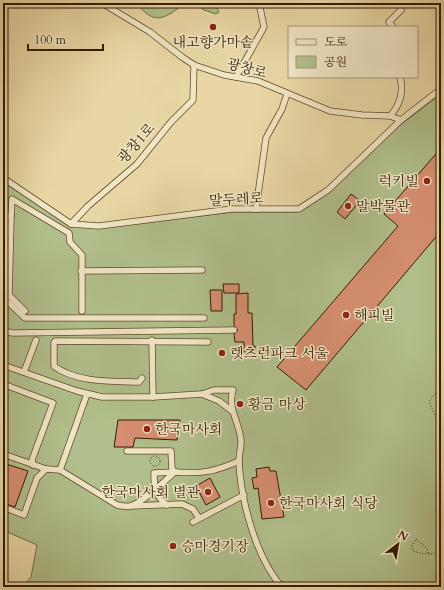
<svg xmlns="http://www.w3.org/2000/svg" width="444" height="590" font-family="Cardo,'Noto Serif KR',serif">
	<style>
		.green { fill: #b0bf8b; stroke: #726d46 }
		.building { fill: #d68f70; stroke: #341b02 }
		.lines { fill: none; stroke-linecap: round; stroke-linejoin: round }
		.minor-casing { stroke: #614a2a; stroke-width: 7 }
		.path { stroke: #341b02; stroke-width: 1; stroke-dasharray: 1 2; stroke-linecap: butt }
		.minor { stroke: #f0e5c4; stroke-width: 5.5 }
		.poi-dot { fill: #8f2418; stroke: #f0e5c4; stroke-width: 1.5 }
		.labels { text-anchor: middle; stroke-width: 3; stroke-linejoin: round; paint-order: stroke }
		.poi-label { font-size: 14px; fill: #341b02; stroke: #f0e5c4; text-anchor: start }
		.street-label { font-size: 14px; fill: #341b02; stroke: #f0e5c4 }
	</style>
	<rect width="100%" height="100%" fill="#e8d7a4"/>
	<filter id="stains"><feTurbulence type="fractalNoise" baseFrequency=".005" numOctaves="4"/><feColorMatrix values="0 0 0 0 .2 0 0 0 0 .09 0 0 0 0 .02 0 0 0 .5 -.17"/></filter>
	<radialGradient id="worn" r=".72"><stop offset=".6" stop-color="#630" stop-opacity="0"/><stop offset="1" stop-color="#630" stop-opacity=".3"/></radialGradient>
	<g class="green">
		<path d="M 137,3 L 185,3 C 166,18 154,27 137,3 Z"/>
		<path d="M 194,3 L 214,3 L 219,12 L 216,14 L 204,10 Z"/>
		<path d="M 441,94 L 441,587 L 23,587 L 31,577 L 37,545 L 3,530 L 3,187 L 6,184 L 71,226 L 100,228 L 233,212 L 297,212 L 313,203 L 395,129 Z"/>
	</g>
	<g class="building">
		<path d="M 441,148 L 441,231 L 306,390 L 277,367 L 398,226 L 384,214 Z"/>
		<path d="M 351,194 L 360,201 L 345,219 L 337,212 Z"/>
		<path d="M 223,284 L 239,284 L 239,293 L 224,293 Z"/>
		<path d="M 210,290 L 222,290 L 222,311 L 211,311 Z"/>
		<path d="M 248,293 L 248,313 L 252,313 L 253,346 L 255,346 L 255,350 L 252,350 L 252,352 L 244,352 L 244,342 L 235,342 L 234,334 L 238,330 L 234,326 L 234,314 L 236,314 L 236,294 Z"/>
		<path d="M 118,420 L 180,420 L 177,440 L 135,438 L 133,447 L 114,447 Z"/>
		<path d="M 3,463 L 28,471 L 15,507 L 3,503 Z"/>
		<path d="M 269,467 L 270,471 L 276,471 L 284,517 L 262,519 L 258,488 L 254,489 L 252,478 L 257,477 L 256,469 Z"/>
		<path d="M 210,478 L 220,497 L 206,505 L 196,486 Z"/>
	</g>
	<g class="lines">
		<g class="minor-casing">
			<g id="minor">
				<path d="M 102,3 L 150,32 L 182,57 L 194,65 L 224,75 L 258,81 L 330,111 L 362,115 L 390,116 L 401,120"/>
				<path d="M 393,27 L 389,22 L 401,10"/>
				<path d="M 236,77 L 264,27 L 259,3"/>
				<path d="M 390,116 C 400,105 404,92 400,77"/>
				<path d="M 3,178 L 71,224 L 99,226 L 232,209 L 299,209 L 328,190 L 401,120 L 441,89"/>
				<path d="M 256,209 L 266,138 L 282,109 L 287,94"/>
				<path d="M 7,216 L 11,216 L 9,295 L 25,311"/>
				<path d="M 11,216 L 12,199 L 69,233 L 70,242 L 82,255 L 82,311"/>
				<path d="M 3,219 L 5,221 L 6,230 L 5,293 L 6,300 L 25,318 L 204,318"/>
				<path d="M 71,224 L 88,206 L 137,164 L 171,122 L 193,100 L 194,65"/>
				<path d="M 81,271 L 202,270"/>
				<path d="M 3,331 L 13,333 L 234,330"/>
				<path d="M 152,340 L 153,397"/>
				<path d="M 3,365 L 77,391 L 102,397 L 153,397 L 202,394 L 214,390 L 233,390 C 227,409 240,423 241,441 C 241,448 239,455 239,462 C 241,501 256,558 282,587"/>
				<path d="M 24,372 L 36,340"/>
				<path d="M 142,378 L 139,382 C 113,381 76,383 54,366 L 54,343 L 55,341 L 208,342"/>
				<path d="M 3,384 L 53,403 L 32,460 L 33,465"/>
				<path d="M 202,394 L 219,401 L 232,411"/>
				<path d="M 127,451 L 171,451 L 172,469 L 175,472"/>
				<path d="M 3,454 L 46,469 L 60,470 L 117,505 C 121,506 125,507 130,506 C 143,503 164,481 175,472 C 202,474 214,472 239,461"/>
				<path d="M 60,470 L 87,394"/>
				<path d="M 167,505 C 155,496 154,487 154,473 L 175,472"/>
				<path d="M 131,506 L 182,504 L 193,509 L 199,518"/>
				<path d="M 3,507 L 24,515 L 37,478 L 46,469"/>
				<path d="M 193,522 L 244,495"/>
			</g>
		</g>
		<g class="path">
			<path d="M 441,386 L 429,402 L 441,428"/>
			<circle cx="155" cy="461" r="5"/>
			<path d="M 428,553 L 427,548 L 416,539 L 412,546 L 413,551 C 422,554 432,555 441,552"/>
		</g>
		<use href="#minor" class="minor"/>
	</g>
	<g class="poi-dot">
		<circle cx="213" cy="27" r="4"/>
		<circle cx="427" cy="181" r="4"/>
		<circle cx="348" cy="206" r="4"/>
		<circle cx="346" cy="315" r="4"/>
		<circle cx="222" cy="353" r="4"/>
		<circle cx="240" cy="404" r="4"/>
		<circle cx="147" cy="429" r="4"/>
		<circle cx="208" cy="492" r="4"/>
		<circle cx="271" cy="503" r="4"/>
		<circle cx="173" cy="546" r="4"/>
	</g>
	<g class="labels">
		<g class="poi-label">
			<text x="213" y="47" text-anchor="middle">내고향가마솥</text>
			<text x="419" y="186" text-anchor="end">럭키빌</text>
			<text x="356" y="211">말박물관</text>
			<text x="354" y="320">해피빌</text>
			<text x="230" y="358">렛츠런파크 서울</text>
			<text x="248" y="409">황금 마상</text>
			<text x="155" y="434">한국마사회</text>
			<text x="200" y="497" text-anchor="end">한국마사회 별관</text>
			<text x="279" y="508">한국마사회 식당</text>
			<text x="181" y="551">승마경기장</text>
		</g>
		<g class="street-label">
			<text transform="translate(247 68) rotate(15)" y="5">광창로</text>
			<text transform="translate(136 143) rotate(-49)" y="5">광창1로</text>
			<text transform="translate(236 199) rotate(-3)" y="5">말두레로</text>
		</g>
	</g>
	<rect width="444" height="590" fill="none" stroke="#e8d7a4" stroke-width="16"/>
	<rect x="4" y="4" width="436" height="582" fill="none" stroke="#341b02" stroke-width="2"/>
	<rect x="8" y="8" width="428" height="574" fill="none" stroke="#341b02"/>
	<rect x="288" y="26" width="130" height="52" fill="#f0e5c4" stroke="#a59476"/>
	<rect x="296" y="39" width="20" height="6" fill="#f0e5c4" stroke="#a59476"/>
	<text x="324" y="46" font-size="12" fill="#341b02">도로</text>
	<rect x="296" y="56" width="20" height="12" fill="#b0bf8b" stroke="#a59476"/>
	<text x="324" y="66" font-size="12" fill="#341b02">공원</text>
	<g transform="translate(398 544) rotate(31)" stroke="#f0e5c4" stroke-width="3" paint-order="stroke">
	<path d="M0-3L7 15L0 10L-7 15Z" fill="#341b02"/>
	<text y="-6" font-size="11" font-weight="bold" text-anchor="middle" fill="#341b02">N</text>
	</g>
	<path d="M28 44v6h75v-6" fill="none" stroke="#341b02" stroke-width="2"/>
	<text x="34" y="44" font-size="12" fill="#341b02" stroke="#f0e5c4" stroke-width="3" paint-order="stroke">100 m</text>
	<rect width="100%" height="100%" filter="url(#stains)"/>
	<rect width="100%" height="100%" fill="url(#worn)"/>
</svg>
